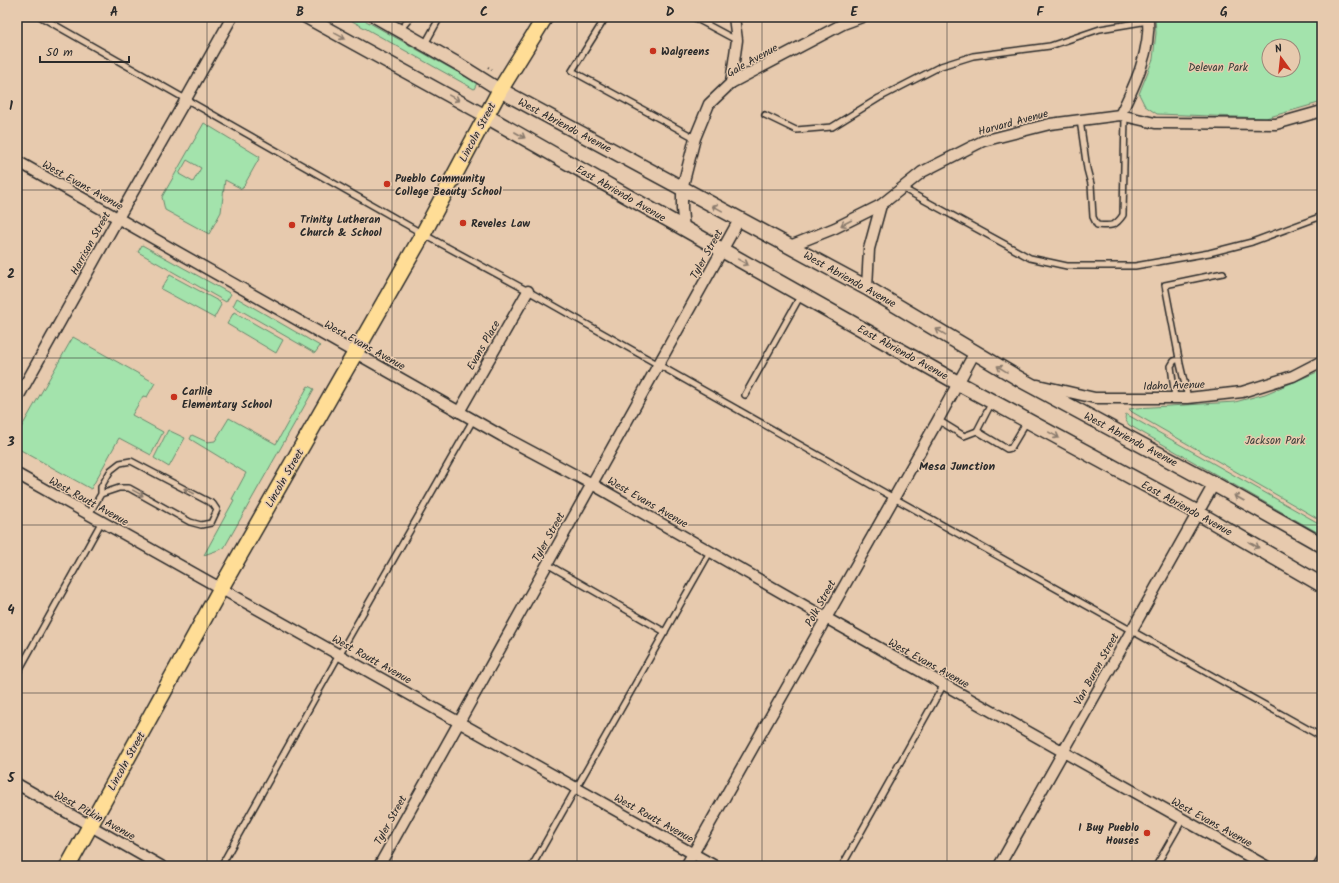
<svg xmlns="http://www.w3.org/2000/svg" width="1339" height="883" font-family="Kalam,sans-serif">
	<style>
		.green { fill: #a3e3ac; stroke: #67876c; fill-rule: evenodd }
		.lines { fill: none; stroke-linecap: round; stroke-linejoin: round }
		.service-casing { stroke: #2b2b2b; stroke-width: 8 }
		.minor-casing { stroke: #2b2b2b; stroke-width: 13 }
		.tertiary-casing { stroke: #2b2b2b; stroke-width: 15 }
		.secondary-casing { stroke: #2b2b2b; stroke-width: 17 }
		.primary-casing { stroke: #2b2b2b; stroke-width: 18 }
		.path { stroke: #2b2b2b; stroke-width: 2; stroke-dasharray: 1 3; stroke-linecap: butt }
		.service { stroke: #e7caae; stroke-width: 5 }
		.minor { stroke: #e7caae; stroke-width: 10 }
		.tertiary { stroke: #e7caae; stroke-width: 12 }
		.secondary { stroke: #e7caae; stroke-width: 14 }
		.primary { stroke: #ffdd96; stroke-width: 15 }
		.oneway { stroke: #897a6c }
		.grid { fill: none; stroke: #2b2b2b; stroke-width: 1; stroke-opacity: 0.55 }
		.poi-dot { fill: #c8321e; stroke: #e7caae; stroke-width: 1.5 }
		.labels { text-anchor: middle; stroke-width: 3; stroke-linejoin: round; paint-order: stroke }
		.poi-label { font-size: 11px; font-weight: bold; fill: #2b2b2b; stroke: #e7caae; text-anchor: start }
		.street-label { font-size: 11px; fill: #2b2b2b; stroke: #e7caae }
		.park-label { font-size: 11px; fill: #373d38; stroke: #e7caae }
		.neighbourhood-label { font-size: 12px; font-weight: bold; fill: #2b2b2b; stroke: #e7caae }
		.neatline { fill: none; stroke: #2b2b2b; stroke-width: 1.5 }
		.grid-label { font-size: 13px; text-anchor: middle; font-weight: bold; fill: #2b2b2b }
	</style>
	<rect width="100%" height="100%" fill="#e7caae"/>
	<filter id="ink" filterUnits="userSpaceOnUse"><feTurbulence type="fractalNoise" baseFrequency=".025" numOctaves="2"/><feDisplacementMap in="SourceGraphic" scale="8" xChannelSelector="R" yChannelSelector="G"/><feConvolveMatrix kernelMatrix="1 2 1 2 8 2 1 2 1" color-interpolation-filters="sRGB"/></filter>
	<g filter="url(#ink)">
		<g class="green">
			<path d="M 345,17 L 359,17 L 477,83 L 474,89 Z"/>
			<path d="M 1155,17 L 1322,17 L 1322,102 L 1266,118 L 1157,114 L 1145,106 L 1139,94 L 1153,59 L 1156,33 ZM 1269,46 L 1293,46 L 1293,70 L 1269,70 Z"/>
			<path d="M 204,123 L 260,157 L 242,189 L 225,180 L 221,212 L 209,234 L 165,210 L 162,197 ZM 187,160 L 201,168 L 193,182 L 179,174 Z"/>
			<path d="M 142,245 L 231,294 L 226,302 L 138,252 Z"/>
			<path d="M 170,275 L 220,302 L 221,305 L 214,318 L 161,289 Z"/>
			<path d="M 237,298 L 320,346 L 315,353 L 233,306 Z"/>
			<path d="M 234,312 L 283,340 L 276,353 L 227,324 Z"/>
			<path d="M 73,337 L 155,383 L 147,397 L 143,396 L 132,415 L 163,432 L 151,455 L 119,438 L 91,489 L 17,448 L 17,435 Z"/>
			<path d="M 1322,370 L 1322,521 L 1132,412 L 1129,409 L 1136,408 L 1235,402 L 1265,394 Z"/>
			<path d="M 308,386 L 314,389 L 224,548 L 204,555 L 234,500 L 232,499 L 246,473 L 190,439 L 192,435 L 207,442 L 215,441 L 229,418 L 276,444 Z"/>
			<path d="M 1126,414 L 1322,525 L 1322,535 L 1129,425 C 1126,421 1124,419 1126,414 Z"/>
			<path d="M 168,430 L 185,438 L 169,467 L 154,458 Z"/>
		</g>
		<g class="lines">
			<g class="service-casing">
				<g id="service">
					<path d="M 41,17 L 423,234 L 528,291 L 894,498 L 1322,737"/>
					<path d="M 606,17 L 572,71 L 695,138"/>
					<path d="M 693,17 L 736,40"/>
					<path d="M 400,30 L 411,17"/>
					<path d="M 425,44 L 440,17"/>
					<path d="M 765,115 L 796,130 L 832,127 L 879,98 L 941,66 L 973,56 L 1050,46 L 1100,29 L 1148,21"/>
					<path d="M 1080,120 L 1087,169 L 1091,184 L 1093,217 L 1097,225 C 1111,226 1115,227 1123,215 L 1125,116"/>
					<path d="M 902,188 L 1030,258 L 1067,266 L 1135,266 L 1209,253 L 1252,242 L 1322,216"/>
					<path d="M 745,395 L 801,295"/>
					<path d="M 1175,398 L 1171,366 L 1174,361 L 1179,359"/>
					<path d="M 1188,398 L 1180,364 L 1165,285 L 1223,273"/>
					<path d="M 938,420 L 964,436 L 977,431 L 1007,449 L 1011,448 L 1027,421"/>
					<path d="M 977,431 L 992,402"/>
					<path d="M 89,514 L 101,494 L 101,487 L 111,470 L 120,463 L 131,461 L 213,504 L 217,510 L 211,523 L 201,525 L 190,522 L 129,488 L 119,488 L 101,494"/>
					<path d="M 547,564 L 665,632"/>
					<path d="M 17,674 L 102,521"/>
					<path d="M 221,866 L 339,655 L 473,420"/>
					<path d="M 532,866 L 710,552"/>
					<path d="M 842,866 L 944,684"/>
					<path d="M 1156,866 L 1183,819"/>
				</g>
			</g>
			<g class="minor-casing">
				<g id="minor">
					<path d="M 731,83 L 737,40 L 734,17"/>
					<path d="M 1120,115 C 1135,85 1151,51 1148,17"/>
					<path d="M 17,161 L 502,436 L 592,484 L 826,618 L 1266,866"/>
					<path d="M 684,229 L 682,209 L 682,189 L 695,138 L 709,104 L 731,83 L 843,24 L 862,17"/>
					<path d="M 790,246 L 835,228 L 881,205 L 922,172 L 983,141 L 1050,124 L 1120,115 L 1155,123 L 1276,124 L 1322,111"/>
					<path d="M 867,288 L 869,249 L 881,205"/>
					<path d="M 1038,385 L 1095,398 L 1188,398 L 1242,392 L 1293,376 L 1322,361"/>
					<path d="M 17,399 L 118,218 L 186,99 L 232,17"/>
					<path d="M 459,412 L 528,291"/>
					<path d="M 17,474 L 715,866"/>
					<path d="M 17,784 L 161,866"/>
					<path d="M 379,866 L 739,220"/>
					<path d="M 686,866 L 938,420 L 975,352"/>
					<path d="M 999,866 L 1214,484"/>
					<path d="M 1319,866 L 1322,861"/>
				</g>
			</g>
			<g class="tertiary-casing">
				<g id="tertiary">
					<path d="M 306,17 L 486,116"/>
					<path d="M 376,17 L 460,65 L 500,90"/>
				</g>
			</g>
			<g class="secondary-casing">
				<g id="secondary">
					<path d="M 500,90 L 867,288 L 1023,381 L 1214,484 L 1322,545"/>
					<path d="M 486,116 L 722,250 L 958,383 L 1198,513 L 1322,585"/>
				</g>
			</g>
			<g class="primary-casing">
				<path id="primary" d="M 68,866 L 221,588 L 423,234 L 500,90 L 545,17"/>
			</g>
			<path class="path" d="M 488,67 L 492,70"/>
			<use href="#service" class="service"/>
			<use href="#minor" class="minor"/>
			<use href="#tertiary" class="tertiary"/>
			<use href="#secondary" class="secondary"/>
			<use href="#primary" class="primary"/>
		</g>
		<defs><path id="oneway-shaft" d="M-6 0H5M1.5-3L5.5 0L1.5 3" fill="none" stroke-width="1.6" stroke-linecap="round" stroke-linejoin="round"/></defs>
		<g class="oneway">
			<use href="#oneway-shaft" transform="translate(340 36) rotate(29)"/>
			<use href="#oneway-shaft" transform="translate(454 98) rotate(29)"/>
			<use href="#oneway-shaft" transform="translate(520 135) rotate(30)"/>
			<use href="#oneway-shaft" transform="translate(717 208) rotate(-151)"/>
			<use href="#oneway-shaft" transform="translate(846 223) rotate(153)"/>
			<use href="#oneway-shaft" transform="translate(743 262) rotate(29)"/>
			<use href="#oneway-shaft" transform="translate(941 332) rotate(-149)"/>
			<use href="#oneway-shaft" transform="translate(1002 369) rotate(-148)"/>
			<use href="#oneway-shaft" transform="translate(1054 435) rotate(29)"/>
			<use href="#oneway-shaft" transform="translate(189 491) rotate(-153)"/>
			<use href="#oneway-shaft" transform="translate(138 493) rotate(29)"/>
			<use href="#oneway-shaft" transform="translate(1239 498) rotate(-150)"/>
			<use href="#oneway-shaft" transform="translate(1254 545) rotate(30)"/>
		</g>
	</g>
	<path class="grid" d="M 207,17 L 207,866M 392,17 L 392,866M 577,17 L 577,866M 762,17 L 762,866M 947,17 L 947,866M 1132,17 L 1132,866M 17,190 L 1322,190M 17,358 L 1322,358M 17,525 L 1322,525M 17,693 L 1322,693"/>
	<g class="poi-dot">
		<circle cx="653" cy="51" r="4"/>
		<circle cx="387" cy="184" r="4"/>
		<circle cx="463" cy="223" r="4"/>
		<circle cx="292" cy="225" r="4"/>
		<circle cx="174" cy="397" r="4"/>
		<circle cx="1147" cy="833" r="4"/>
	</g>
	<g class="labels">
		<g class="poi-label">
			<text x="661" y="55">Walgreens</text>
			<text x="395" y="182">Pueblo Community<tspan x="395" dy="13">College Beauty School</tspan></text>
			<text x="300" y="223">Trinity Lutheran<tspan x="300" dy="13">Church &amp; School</tspan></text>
			<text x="471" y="227">Reveles Law</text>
			<text x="182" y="395">Carlile<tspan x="182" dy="13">Elementary School</tspan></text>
			<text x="1139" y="831" text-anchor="end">I Buy Pueblo<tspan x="1139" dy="13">Houses</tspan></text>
		</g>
		<g class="street-label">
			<text transform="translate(752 60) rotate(-29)" y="4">Gale Avenue</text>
			<text transform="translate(1013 122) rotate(-15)" y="4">Harvard Avenue</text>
			<text transform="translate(565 125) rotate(28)" y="4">West Abriendo Avenue</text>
			<text transform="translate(477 132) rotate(-62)" y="4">Lincoln Street</text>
			<text transform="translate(83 185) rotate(29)" y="4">West Evans Avenue</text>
			<text transform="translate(621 193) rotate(30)" y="4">East Abriendo Avenue</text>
			<text transform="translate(90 243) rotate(-61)" y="4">Harrison Street</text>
			<text transform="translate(706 254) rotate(-61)" y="4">Tyler Street</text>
			<text transform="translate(850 279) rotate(29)" y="4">West Abriendo Avenue</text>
			<text transform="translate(365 345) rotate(29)" y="4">West Evans Avenue</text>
			<text transform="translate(483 345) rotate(-60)" y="4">Evans Place</text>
			<text transform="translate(903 352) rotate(29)" y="4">East Abriendo Avenue</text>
			<text transform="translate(1174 385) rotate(-2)" y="4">Idaho Avenue</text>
			<text transform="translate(1131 439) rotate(28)" y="4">West Abriendo Avenue</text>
			<text transform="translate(284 478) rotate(-60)" y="4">Lincoln Street</text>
			<text transform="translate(89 501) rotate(29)" y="4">West Routt Avenue</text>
			<text transform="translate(648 502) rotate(30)" y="4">West Evans Avenue</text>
			<text transform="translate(1187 508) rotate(29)" y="4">East Abriendo Avenue</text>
			<text transform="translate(548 537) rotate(-61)" y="4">Tyler Street</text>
			<text transform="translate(820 603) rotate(-61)" y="4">Polk Street</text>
			<text transform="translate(372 659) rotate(29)" y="4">West Routt Avenue</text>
			<text transform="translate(929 663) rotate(29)" y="4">West Evans Avenue</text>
			<text transform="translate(1096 669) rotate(-61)" y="4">Van Buren Street</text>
			<text transform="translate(126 761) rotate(-61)" y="4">Lincoln Street</text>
			<text transform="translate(95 815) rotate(29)" y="4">West Pitkin Avenue</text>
			<text transform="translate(654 818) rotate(29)" y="4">West Routt Avenue</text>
			<text transform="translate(390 820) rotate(-61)" y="4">Tyler Street</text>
			<text transform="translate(1212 822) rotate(29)" y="4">West Evans Avenue</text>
		</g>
		<g class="park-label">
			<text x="1218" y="71">Delevan Park</text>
			<text x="1275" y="444">Jackson Park</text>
		</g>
		<g class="neighbourhood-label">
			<text x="957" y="470">Mesa Junction</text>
		</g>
	</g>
	<rect width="1339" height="883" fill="none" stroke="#e7caae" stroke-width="44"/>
	<g transform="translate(1281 58) rotate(345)"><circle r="19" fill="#e7caae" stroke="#9c8a7a"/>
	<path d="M0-3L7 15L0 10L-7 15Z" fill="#c8321e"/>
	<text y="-6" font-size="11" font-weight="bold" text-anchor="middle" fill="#2b2b2b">N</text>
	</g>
	<path d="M40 56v6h89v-6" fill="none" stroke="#2b2b2b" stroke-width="2"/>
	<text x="46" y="56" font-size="12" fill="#2b2b2b" stroke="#e7caae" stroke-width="3" paint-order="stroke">50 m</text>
	<rect x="22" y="22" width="1295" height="839" class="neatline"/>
	<g class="grid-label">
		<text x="114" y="16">A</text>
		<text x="300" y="16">B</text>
		<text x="484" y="16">C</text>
		<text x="670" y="16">D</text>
		<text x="854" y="16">E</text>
		<text x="1040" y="16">F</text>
		<text x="1224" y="16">G</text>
		<text x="11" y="110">1</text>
		<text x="11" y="278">2</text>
		<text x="11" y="446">3</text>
		<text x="11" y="614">4</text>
		<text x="11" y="782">5</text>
	</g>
</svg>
